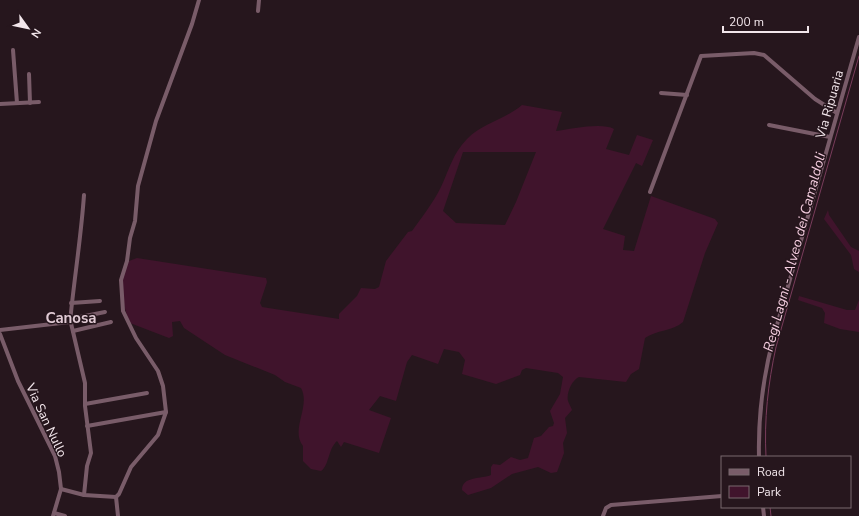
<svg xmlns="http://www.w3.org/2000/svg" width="859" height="516" font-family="'Nunito Sans',sans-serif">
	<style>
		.green { fill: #40142c; fill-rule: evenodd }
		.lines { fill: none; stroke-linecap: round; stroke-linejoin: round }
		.stream { stroke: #793c5b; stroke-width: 1 }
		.minor { stroke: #795c69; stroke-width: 4 }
		.labels { text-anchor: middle; stroke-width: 3; stroke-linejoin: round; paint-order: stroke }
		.street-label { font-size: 13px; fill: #f2e6eb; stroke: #26161d }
		.water-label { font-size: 14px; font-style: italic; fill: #f3ccde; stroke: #26161d }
		.quarter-label { font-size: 15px; font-weight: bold; fill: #e0cad4; stroke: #26161d }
	</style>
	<rect width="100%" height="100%" fill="#26161d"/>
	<g class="green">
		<path d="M 522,105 L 562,112 L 556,131 C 571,129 602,122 614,129 L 606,149 L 629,155 L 637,135 L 653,140 L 642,166 L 636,163 L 603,229 L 625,236 L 623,250 L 634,251 L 651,196 L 715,219 L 718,223 L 705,253 L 683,322 C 673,331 656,330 645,338 L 639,369 L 631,374 L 626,382 L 579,377 C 572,380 566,393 568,401 C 569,404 571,407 572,410 L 565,418 L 567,433 L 563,443 L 564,453 L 557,472 L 551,473 L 538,467 L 512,474 L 491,488 L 468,495 L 462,490 C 462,476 482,479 491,475 L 491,467 L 493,464 L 500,465 L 511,457 L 520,460 L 528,458 L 534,438 L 541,436 L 549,427 L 553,426 L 554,423 L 550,411 L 560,394 L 563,377 L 558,373 L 526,368 L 522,370 L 520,375 L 496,384 L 462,374 L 465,360 L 459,352 L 444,349 L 438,364 L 412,355 L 407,362 L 396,401 L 380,396 L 369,410 L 391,418 L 379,453 L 344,442 L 341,447 L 337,441 C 328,449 329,466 321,471 L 311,469 L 303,461 L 303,446 C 290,430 311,406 301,388 L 285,382 L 275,375 L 225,355 L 184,328 L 180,321 L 172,322 L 173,336 L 169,338 L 130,323 C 122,304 118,280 129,261 L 137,258 L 266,278 L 267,282 L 260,303 L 262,307 L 339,319 L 339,314 L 357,296 L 361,288 L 375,289 L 379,287 L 386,261 L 408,232 L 412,231 C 422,217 433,203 441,187 C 449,170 453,153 467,139 C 483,123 506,119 522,105 ZM 463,152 L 536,152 L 516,202 L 505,225 L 456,223 L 443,211 Z"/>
		<path d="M 828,210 L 829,215 L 851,247 L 859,251 L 859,272 L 854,269 L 851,255 L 824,219 Z"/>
		<path d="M 799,296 L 847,310 L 855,310 L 859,300 L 859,332 L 840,329 L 824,323 L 825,313 L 822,308 L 798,300 Z"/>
	</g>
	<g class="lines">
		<g class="stream">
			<path d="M 766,457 C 764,419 768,384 776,347 L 859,56"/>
			<path d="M 770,507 L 771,516"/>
		</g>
		<g class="minor">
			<path d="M 258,11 L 259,0"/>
			<path d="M 13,50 L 17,103"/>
			<path d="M 29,74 L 30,103"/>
			<path d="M 661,93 L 687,95"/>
			<path d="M 0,104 L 39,102"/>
			<path d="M 769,125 L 830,137"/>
			<path d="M 650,192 L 701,56 L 754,53 L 764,55 L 815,99 L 837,113"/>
			<path d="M 71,303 L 100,301"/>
			<path d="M 0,330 L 70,322 C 74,280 81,238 84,195"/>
			<path d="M 73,331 L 111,322"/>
			<path d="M 0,334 L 18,381 L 55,456 L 59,472 L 61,489 L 53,516"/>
			<path d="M 85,404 L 147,393"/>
			<path d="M 87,426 L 166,412"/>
			<path d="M 759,457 C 758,417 763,378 773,339 L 859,37"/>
			<path d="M 61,489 L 84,495 L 116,497 L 119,494 L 131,467 L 158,435 L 166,412 L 163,386 L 158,371 L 136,338 L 123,311 L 121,280 L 127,261 L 130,238 L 135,221 L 138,186 L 156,121 L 192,24 L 199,0"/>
			<path d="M 84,495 L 87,466 L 91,453 L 85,406 L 85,383 L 70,319 L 105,312"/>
			<path d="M 116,497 L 118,516"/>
			<path d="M 763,507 L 764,516"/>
			<path d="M 54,513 L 65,516"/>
			<path d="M 603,516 L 606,508 L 611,505 L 722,496"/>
		</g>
	</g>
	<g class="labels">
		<g class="street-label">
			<text transform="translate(829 104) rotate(-74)" y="5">Via Ripuaria</text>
			<text transform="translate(47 420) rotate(65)" y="5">Via San Nullo</text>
		</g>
		<g class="water-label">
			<text transform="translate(794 252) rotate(-75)" y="5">Regi Lagni - Alveo dei Camaldoli</text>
		</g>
		<g class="quarter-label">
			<text x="71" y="323">Canosa</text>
		</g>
	</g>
	<rect x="721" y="456" width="130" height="52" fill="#26161d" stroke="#78696f"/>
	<rect x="729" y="469" width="20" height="6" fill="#795c69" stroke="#78696f"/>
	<text x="757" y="476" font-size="12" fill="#f2e6eb">Road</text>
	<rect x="729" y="486" width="20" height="12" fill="#40142c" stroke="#78696f"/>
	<text x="757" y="496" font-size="12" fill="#f2e6eb">Park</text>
	<g transform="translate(28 28) rotate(123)" stroke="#26161d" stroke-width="3" paint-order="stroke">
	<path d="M0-3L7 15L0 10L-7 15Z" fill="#f2e6eb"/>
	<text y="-6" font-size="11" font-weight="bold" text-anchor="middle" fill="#f2e6eb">N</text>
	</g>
	<path d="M723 26v6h85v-6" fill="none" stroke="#f2e6eb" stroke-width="2"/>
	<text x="729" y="26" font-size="12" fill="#f2e6eb" stroke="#26161d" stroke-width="3" paint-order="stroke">200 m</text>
</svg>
